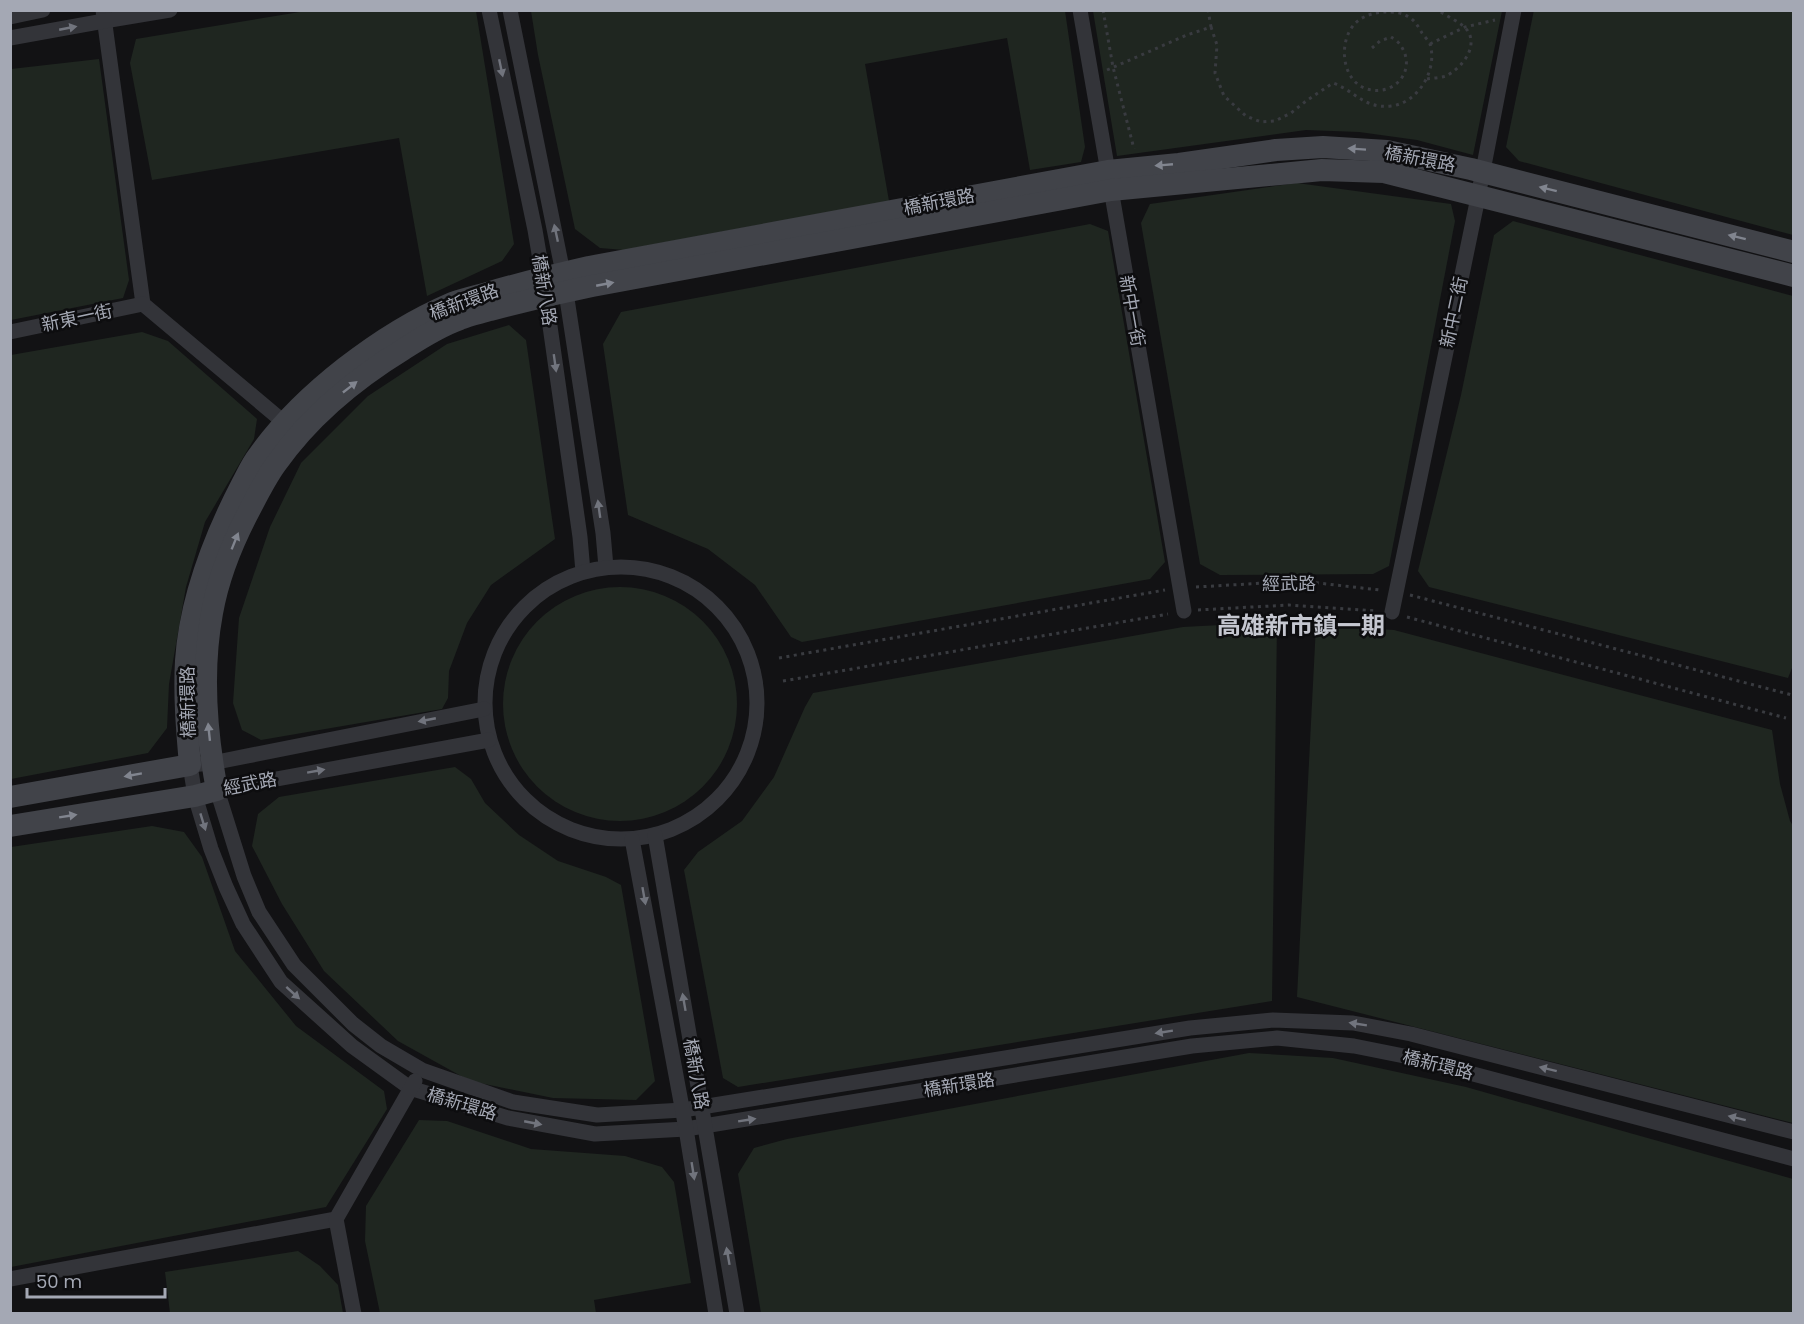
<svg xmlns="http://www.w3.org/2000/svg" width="1804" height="1324" font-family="Poppins,'Noto Sans TC',sans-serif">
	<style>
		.green { fill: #1f2620 }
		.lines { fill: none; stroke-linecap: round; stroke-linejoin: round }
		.path { stroke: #393b40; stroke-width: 3; stroke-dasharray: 3 4.5; stroke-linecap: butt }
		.street { stroke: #333439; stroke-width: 15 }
		.secondary { stroke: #414349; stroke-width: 22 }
		.oneway { fill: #71747d }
		.oneway2 { fill: #81858f }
		.labels { text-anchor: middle; stroke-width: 5; stroke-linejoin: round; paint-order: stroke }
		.street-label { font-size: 18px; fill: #a4a8b4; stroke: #0d0d0f }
		.district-label { font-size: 24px; font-weight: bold; fill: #c5c7d0; stroke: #0d0d0f }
	</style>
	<rect width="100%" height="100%" fill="#121214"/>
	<g class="green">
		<path d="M 1534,10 L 1793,11 L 1793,235 L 1519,161 L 1506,147 Z"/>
		<path d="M 306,11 L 476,11 L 514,244 L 502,261 L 427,296 L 399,138 L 152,180 L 130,63 L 136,39 Z"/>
		<path d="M 531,11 L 1065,11 L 1085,147 L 1081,162 L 1030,170 L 1007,38 L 865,64 L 889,201 L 624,250 L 600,248 L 575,229 L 538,55 Z"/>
		<path d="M 1093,11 L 1093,10 L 1502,11 L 1473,155 L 1417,140 L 1359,132 L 1306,130 L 1117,156 Z"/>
		<path d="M 99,59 L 129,280 L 123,298 L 11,320 L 11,69 Z"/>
		<path d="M 1297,183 L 1451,204 L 1455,221 L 1389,566 L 1373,574 L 1220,575 L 1200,564 L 1141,223 L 1150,204 Z"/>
		<path d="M 1513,221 L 1793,296 L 1794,663 L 1788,678 L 1429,587 L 1418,571 L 1461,395 L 1494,235 Z"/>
		<path d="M 1090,224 L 1108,231 L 1165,562 L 1150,579 L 802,642 L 791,637 L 755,585 L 708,549 L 628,515 L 603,344 L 621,312 Z"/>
		<path d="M 509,325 L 526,340 L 555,539 L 491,585 L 467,623 L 449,671 L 448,698 L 442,709 L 261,740 L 242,730 L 233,703 L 239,618 L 270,527 L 301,463 L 368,396 L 447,344 Z"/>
		<path d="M 142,332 L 168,341 L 257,419 L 254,439 L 205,522 L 186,587 L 169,684 L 167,728 L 148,753 L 11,779 L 11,355 Z"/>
		<circle cx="620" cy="704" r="117"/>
		<path d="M 1277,622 L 1272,1001 L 738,1087 L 723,1078 L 684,870 L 698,852 L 742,821 L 774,777 L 805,707 L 813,693 L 1183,627 Z"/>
		<path d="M 1316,625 L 1394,630 L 1772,730 L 1780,784 L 1790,821 L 1793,826 L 1793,1123 L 1297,997 Z"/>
		<path d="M 455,767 L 471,779 L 485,803 L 519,835 L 558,861 L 606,877 L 621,885 L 655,1081 L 636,1100 L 553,1098 L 470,1081 L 398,1041 L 324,971 L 282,904 L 252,846 L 258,814 L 279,797 Z"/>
		<path d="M 152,826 L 184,832 L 202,857 L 235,951 L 296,1026 L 384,1091 L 387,1109 L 326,1207 L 11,1267 L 11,847 Z"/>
		<path d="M 1249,1053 L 1333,1058 L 1466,1087 L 1793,1179 L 1793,1313 L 761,1313 L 738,1174 L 754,1148 L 787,1139 Z"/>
		<path d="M 419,1120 L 447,1121 L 531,1149 L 625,1156 L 662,1167 L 674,1182 L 691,1283 L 594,1300 L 596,1313 L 380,1313 L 365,1241 L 366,1206 Z"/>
		<path d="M 298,1251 L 320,1266 L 338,1285 L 343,1313 L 170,1313 L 165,1272 Z"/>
	</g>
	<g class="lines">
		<g class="path">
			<path d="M 1103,10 L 1113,67 L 1134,149"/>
			<path d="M 1211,27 L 1217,45 L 1215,73 L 1224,96 L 1246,116 L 1261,122 L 1275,121 L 1291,113 L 1306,101 L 1333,83 C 1355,91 1364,109 1391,106 C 1418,103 1438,70 1430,44 C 1428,40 1424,36 1422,33 C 1418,26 1414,19 1407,16 C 1401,12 1392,12 1385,12 C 1376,12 1366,15 1359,20 C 1337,36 1340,81 1367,89 C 1395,97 1417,70 1401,46 C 1399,42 1394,39 1391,37 L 1380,41 L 1372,48"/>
			<path d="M 1430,44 L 1465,27 L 1495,20"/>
			<path d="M 1107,70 L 1187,35 L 1211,27 L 1208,10"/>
			<path d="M 1427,79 C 1433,78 1440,78 1446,76 C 1460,69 1477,50 1469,33 C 1464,23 1447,17 1438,10"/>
			<path d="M 1196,587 L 1300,581 L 1380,590"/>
			<path d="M 1410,595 L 1792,695"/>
			<path d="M 1198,610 L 1289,605 L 1377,611"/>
			<path d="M 1407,617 L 1786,718"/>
			<path d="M 779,658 L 1165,590"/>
			<path d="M 783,681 L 1168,614"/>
		</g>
		<g class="street">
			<path d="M 103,10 L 143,304 L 292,429"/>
			<path d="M 489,10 L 535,230 L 543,277 L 580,537 L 583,572"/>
			<path d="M 510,10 L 563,273 L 603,533 L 606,567"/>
			<path d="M 1080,10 L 1184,611"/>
			<path d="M 10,17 L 43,10"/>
			<path d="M 10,38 L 104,21 L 170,10"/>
			<path d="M 10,332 L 143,304"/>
			<circle cx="621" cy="703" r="136"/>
			<path d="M 1392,612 L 1476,207 L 1514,10"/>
			<path d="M 484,709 L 212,763 L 190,765 L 195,796 L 211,849 L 226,887 L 243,924 L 281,982 L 352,1046 L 410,1088 L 508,1118 L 595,1134 L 686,1129 L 1192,1046 L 1277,1038 L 1354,1046 L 1409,1057 L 1794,1159"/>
			<path d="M 489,740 L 217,790 L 244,876 L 259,912 L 294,965 L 353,1024 L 381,1046 L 422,1070 L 513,1102 L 597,1115 L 683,1110 L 1190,1028 L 1273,1020 L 1353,1023 L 1411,1034 L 1794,1132"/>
			<path d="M 655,835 L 737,1314"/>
			<path d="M 632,839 L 686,1129 L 716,1314"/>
			<path d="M 10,1279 L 336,1219"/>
			<path d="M 354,1314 L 336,1219 L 415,1081"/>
		</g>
		<g class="secondary">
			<path d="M 10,797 L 190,765 C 187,730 184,696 186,661 C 190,599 214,538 242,484 C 247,475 251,465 258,456 C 302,394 382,333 452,303 C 463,299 476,296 487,293 C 521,283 554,275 589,267 L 1108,171 L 1179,164 L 1276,150 L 1323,147 L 1387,151 L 1471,169 L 1794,252"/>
			<path d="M 10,826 L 195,796 L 217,790 C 206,732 201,672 212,613 C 218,579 231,546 247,515 C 256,498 265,479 276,464 C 309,417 355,379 404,349 C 421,338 440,326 460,319 C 469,315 480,313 490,310 C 524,301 558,293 592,286 L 1111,190 L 1322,170 L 1384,172 L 1794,276"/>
		</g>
	</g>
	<defs><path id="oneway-solid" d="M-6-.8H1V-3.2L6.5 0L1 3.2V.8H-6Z" transform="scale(1.5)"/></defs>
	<g class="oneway">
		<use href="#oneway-solid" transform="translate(68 28) rotate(-11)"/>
		<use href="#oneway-solid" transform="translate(501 68) rotate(78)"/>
		<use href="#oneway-solid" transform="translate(556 233) rotate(-102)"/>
		<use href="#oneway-solid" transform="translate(555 363) rotate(82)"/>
		<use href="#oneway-solid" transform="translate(599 509) rotate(-98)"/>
		<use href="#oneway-solid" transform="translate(427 720) rotate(169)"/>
		<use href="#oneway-solid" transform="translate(316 771) rotate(-10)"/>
		<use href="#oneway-solid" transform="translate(203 822) rotate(73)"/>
		<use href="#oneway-solid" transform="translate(644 896) rotate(80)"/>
		<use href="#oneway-solid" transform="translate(293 993) rotate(42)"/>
		<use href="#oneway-solid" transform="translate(684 1002) rotate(-100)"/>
		<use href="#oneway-solid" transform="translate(1358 1024) rotate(-171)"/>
		<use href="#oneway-solid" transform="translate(1164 1032) rotate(171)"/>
		<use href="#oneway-solid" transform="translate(1548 1069) rotate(-166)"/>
		<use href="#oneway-solid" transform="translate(1737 1118) rotate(-166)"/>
		<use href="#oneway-solid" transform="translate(747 1120) rotate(-9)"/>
		<use href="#oneway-solid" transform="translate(533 1123) rotate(11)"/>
		<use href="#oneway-solid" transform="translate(693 1171) rotate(81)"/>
		<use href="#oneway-solid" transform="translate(728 1256) rotate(-100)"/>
	</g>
	<g class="oneway2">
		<use href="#oneway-solid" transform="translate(1357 149) rotate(-176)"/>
		<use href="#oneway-solid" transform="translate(1164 165) rotate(175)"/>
		<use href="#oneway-solid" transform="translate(1548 189) rotate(-166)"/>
		<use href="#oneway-solid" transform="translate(1737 237) rotate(-166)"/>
		<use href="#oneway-solid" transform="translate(605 284) rotate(-11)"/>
		<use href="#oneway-solid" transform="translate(350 387) rotate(-38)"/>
		<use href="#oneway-solid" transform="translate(235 541) rotate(-68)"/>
		<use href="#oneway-solid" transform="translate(209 732) rotate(-96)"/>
		<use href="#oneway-solid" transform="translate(133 775) rotate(170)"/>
		<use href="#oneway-solid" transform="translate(68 816) rotate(-9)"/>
	</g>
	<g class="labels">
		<g class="street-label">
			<text transform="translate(1420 159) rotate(11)" y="6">橋新環路</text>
			<text transform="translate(939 202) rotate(-11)" y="6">橋新環路</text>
			<text transform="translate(544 290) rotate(81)" y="6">橋新八路</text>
			<text transform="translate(464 302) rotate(-20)" y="6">橋新環路</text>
			<text transform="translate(1132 311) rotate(80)" y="6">新中一街</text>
			<text transform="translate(1454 312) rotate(-78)" y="6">新中二街</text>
			<text transform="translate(77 318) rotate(-12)" y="6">新東一街</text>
			<text x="1289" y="590">經武路</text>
			<text transform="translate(188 702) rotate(-91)" y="6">橋新環路</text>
			<text transform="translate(250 784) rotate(-11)" y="6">經武路</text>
			<text transform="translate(1438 1065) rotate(14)" y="6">橋新環路</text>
			<text transform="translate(696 1074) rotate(80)" y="6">橋新八路</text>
			<text transform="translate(959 1085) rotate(-9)" y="6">橋新環路</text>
			<text transform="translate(462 1104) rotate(17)" y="6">橋新環路</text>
		</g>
		<g class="district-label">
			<text x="1301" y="634">高雄新市鎮一期</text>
		</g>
	</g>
	<rect width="1804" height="1324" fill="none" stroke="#a4a8b4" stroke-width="24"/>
	<path d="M27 1288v9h138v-9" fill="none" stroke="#a4a8b4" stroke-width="3"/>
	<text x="36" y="1288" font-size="18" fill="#a4a8b4" stroke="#0d0d0f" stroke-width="4.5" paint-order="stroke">50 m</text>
</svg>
